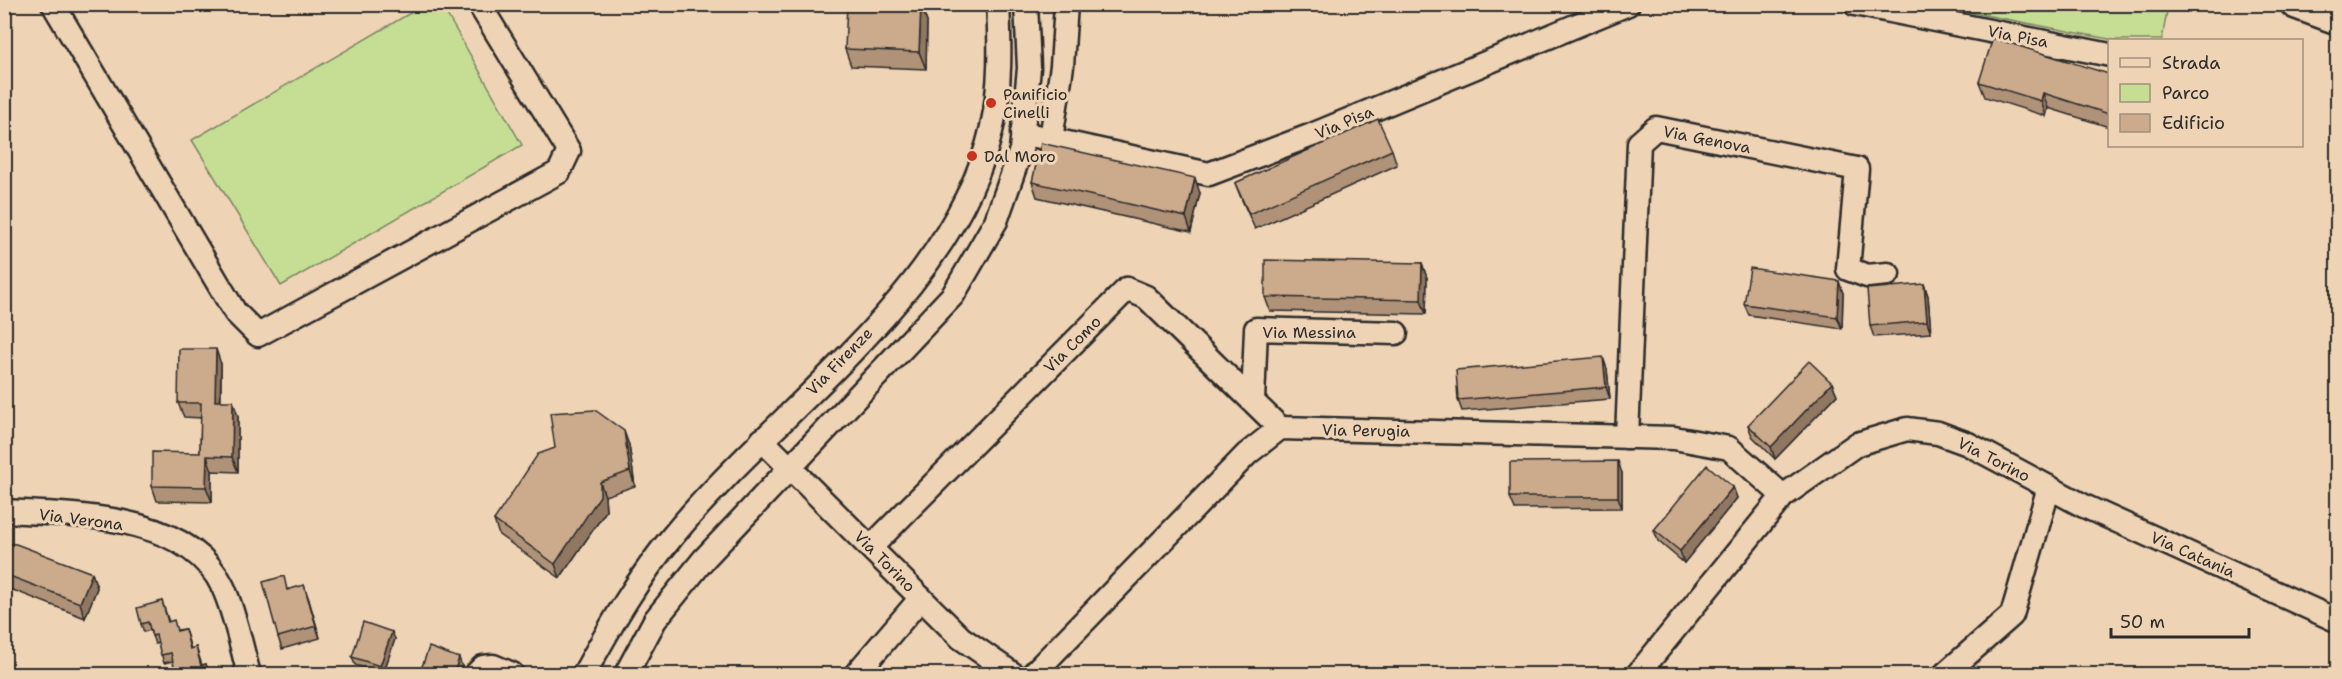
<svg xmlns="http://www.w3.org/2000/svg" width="2342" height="679" font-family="'Shantell Sans',sans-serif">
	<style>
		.green { fill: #c5de94; stroke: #788460; stroke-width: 1.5 }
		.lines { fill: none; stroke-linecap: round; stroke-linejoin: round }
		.minor-casing { stroke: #2b2b2b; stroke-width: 27 }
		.major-casing { stroke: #2b2b2b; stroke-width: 33 }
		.minor { stroke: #efd3b5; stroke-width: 22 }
		.major { stroke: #efd3b5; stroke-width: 28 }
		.wall { fill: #af9278; stroke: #2b2b2b; stroke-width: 1.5 }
		.shaded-wall { fill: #8f7762; stroke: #2b2b2b; stroke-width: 1.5 }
		.building { fill: #ccaa8c; stroke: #2b2b2b; stroke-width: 1.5 }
		.poi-dot { fill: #c8321e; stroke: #efd3b5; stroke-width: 2 }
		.labels { text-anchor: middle; stroke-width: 6; stroke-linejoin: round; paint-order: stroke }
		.street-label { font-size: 16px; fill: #2b2b2b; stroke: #efd3b5 }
		.poi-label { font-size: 16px; fill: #2b2b2b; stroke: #efd3b5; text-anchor: start }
	</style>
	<rect width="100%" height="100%" fill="#efd3b5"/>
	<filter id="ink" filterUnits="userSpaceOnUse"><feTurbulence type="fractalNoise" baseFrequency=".0167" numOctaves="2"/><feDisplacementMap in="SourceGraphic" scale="12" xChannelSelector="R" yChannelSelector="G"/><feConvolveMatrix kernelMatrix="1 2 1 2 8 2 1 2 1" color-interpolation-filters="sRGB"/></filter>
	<g filter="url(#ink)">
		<g class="green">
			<path d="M 441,4 L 522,145 L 281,286 L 192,140 L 424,5 Z"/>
			<path d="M 1933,5 L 2168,5 L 2162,40 L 2114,40 Z"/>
		</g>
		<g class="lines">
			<g class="minor-casing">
				<g id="minor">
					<path d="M 53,4 L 235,312 L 258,335 L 559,172 L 569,151 L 479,4"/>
					<path d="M 1855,4 L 2110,55"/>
					<path d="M 1022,133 L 1209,174 L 1312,135 L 1628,4"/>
					<path d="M 1051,139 L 1062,66 L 1066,4"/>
					<path d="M 1253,401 L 1256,329 L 1396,333"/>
					<path d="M 1627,437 L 1639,143 L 1656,128 L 1857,169 L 1848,269 L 1867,276 L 1888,274"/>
					<path d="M 762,440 L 961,638 L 1013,674"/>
					<path d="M 4,511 C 74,515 188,513 223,587 C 235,613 241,646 249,674"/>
					<path d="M 871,547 L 1127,289 L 1146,297 L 1280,428"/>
					<path d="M 476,674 L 483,667 L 493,666 L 512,674"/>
					<path d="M 584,674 C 610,627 637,579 672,537 C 775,410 955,293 992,127 C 1001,86 1000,45 998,4"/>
					<path d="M 626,674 L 655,620 L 704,559 L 953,295 L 996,221 L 1021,150 L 1029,68 L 1026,4"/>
					<path d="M 856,674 L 921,598"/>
					<path d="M 1033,674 L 1247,454 L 1280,428 L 1674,438 L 1729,448 L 1783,496"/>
					<path d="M 1638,674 L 1783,496 L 1857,444 L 1907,429 L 1938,433 L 1968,444 L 2084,506 L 2338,621"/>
					<path d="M 1945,674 L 2012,615 L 2049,487"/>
				</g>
			</g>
			<g class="major-casing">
				<path id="major" d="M 2295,4 L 2338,20"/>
			</g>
			<use href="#minor" class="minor"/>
			<use href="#major" class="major"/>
		</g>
		<g class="wall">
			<path d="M 582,4 L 582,5 L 502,4 Z"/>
			<path d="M 921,5 L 927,22 L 926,69 L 851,66 L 845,49 Z"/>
			<path d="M 2109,74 L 2109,127 L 2048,108 L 2046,116 L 1985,97 L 1979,82 Z"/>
			<path d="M 1392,150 L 1397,165 L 1255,229 L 1241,198 L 1235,183 Z"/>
			<path d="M 1032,182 L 1200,193 L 1191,232 L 1037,197 Z"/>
			<path d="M 1422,263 L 1427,278 L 1426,314 L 1270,311 L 1265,297 Z"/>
			<path d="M 1924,284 L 1928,296 L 1931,333 L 1874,337 L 1870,326 Z"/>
			<path d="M 1843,293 L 1842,329 L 1749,315 L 1744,304 Z"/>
			<path d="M 221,364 L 221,401 L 238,416 L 238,472 L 212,471 L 212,502 L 157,501 L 152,486 L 200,453 L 201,418 L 184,417 L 178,403 Z"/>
			<path d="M 1607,369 L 1610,399 L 1462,411 L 1458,400 Z"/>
			<path d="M 1832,383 L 1837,395 L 1775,459 L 1752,436 L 1748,425 Z"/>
			<path d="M 629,445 L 635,486 L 605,496 L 606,511 L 560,578 L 499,535 L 494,520 Z"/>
			<path d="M 1622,473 L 1622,508 L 1515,509 L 1510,497 Z"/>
			<path d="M 1733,487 L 1737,498 L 1684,563 L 1658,541 L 1654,530 Z"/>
			<path d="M 4,543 L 92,573 L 97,588 L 85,618 L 13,590 L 4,591 Z"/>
			<path d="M 288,589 L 308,597 L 320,638 L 282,649 L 278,637 Z"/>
			<path d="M 162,601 L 169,622 L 177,630 L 185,629 L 191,649 L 196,647 L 202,665 L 206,664 L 210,675 L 176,675 L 173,661 L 164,663 L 158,643 L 155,644 L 150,630 L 144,632 L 141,624 Z"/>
			<path d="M 395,639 L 383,674 L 355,665 L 352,657 Z"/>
		</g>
		<g class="shaded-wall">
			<path d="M 921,5 L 927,22 L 926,69 L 919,52 Z"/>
			<path d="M 2043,93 L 2048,108 L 2046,116 L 2041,101 Z"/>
			<path d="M 1195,178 L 1200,193 L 1191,232 L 1186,217 Z"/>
			<path d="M 1422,263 L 1427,278 L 1426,314 L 1421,300 Z"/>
			<path d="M 1839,281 L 1843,293 L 1842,329 L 1837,317 Z"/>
			<path d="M 1924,284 L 1928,296 L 1931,333 L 1927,321 Z"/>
			<path d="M 216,349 L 221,364 L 220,416 L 215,401 Z"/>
			<path d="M 1603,357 L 1607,369 L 1610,399 L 1606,387 Z"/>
			<path d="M 1832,383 L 1837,395 L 1775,459 L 1771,447 Z"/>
			<path d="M 233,401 L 238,416 L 238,472 L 232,457 Z"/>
			<path d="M 624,431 L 629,445 L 635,486 L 630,471 Z"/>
			<path d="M 207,456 L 212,471 L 212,502 L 206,487 Z"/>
			<path d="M 1618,461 L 1622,473 L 1622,508 L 1618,497 Z"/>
			<path d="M 600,482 L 605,496 L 606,511 L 560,578 L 555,564 Z"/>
			<path d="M 1733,487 L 1737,498 L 1684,563 L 1680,551 Z"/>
			<path d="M 92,573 L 97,588 L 85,618 L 80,603 Z"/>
			<path d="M 304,585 L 308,597 L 320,638 L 316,626 Z"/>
			<path d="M 392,632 L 395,639 L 383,674 L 380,666 Z"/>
			<path d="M 459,658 L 462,666 L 459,675 L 453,675 Z"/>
		</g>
		<g class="building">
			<path d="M 847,4 L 921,5 L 919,52 L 845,49 Z"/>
			<path d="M 1993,38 L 2109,74 L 2109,114 L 2043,93 L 2041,101 L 1979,82 Z"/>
			<path d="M 1378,119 L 1392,150 L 1249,214 L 1235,183 Z"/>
			<path d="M 1041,143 L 1195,178 L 1186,217 L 1032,182 Z"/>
			<path d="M 1265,260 L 1422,263 L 1421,300 L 1265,297 Z"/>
			<path d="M 1750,268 L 1839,281 L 1837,317 L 1744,304 Z"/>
			<path d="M 1924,284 L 1927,321 L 1870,326 L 1867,289 Z"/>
			<path d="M 179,349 L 216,349 L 215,401 L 233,401 L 232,457 L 207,456 L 206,487 L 152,486 L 152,452 L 200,453 L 201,403 L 178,403 Z"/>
			<path d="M 1603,357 L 1606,387 L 1458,400 L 1456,370 Z"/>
			<path d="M 1809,361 L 1832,383 L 1771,447 L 1748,425 Z"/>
			<path d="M 595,410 L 624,431 L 630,471 L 600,482 L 600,496 L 555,564 L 494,520 L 538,454 L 555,448 L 550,413 Z"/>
			<path d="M 1618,461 L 1618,497 L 1510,497 L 1510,462 Z"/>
			<path d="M 1707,465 L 1733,487 L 1680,551 L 1654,530 Z"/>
			<path d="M 4,543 L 16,544 L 92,573 L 80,603 L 7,575 L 4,575 Z"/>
			<path d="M 284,576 L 287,590 L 304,585 L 316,626 L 278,637 L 263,582 Z"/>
			<path d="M 162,601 L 168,622 L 174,620 L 177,631 L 185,629 L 190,649 L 196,647 L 201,666 L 206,664 L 209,675 L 176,675 L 171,653 L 161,655 L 156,635 L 152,636 L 148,622 L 141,624 L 137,608 Z"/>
			<path d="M 363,622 L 392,632 L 380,666 L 352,657 Z"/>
			<path d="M 429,647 L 459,658 L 453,675 L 419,675 Z"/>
		</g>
	</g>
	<g class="poi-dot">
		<circle cx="991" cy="103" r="6"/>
		<circle cx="972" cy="156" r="6"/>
	</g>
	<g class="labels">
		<g class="street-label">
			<text transform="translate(2018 36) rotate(11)" y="6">Via Pisa</text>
			<text transform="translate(1344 122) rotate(-23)" y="6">Via Pisa</text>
			<text transform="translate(1707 139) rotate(11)" y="6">Via Genova</text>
			<text x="1309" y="338">Via Messina</text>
			<text transform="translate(1072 344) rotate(-45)" y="6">Via Como</text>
			<text transform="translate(839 361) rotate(-46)" y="6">Via Firenze</text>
			<text transform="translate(1366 430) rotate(1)" y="6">Via Perugia</text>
			<text transform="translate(1994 459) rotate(27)" y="6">Via Torino</text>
			<text transform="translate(81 519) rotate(7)" y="6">Via Verona</text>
			<text transform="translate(2193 554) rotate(24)" y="6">Via Catania</text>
			<text transform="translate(885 561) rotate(45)" y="6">Via Torino</text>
		</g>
		<g class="poi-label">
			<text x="1003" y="100">Panificio<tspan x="1003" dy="18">Cinelli</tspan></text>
			<text x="984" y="162">Dal Moro</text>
		</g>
	</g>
	<rect width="2342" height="679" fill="none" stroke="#efd3b5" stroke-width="24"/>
	<rect x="12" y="12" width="2318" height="655" fill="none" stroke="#2b2b2b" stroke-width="2" filter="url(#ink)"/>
	<rect x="2108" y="39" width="195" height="108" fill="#efd3b5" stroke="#a1907e" stroke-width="1.5"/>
	<rect x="2120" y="58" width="30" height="9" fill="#efd3b5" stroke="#a1907e" stroke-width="1.5"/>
	<text x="2162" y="69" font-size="18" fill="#2b2b2b">Strada</text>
	<rect x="2120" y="84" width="30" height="18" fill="#c5de94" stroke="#a1907e" stroke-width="1.5"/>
	<text x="2162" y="99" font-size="18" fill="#2b2b2b">Parco</text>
	<rect x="2120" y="114" width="30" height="18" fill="#ccaa8c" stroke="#a1907e" stroke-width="1.5"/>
	<text x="2162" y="129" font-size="18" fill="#2b2b2b">Edificio</text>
	<path d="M2111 628v9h138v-9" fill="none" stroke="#2b2b2b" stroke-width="3"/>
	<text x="2120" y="628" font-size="18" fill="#2b2b2b" stroke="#efd3b5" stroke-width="4.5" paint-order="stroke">50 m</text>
</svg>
